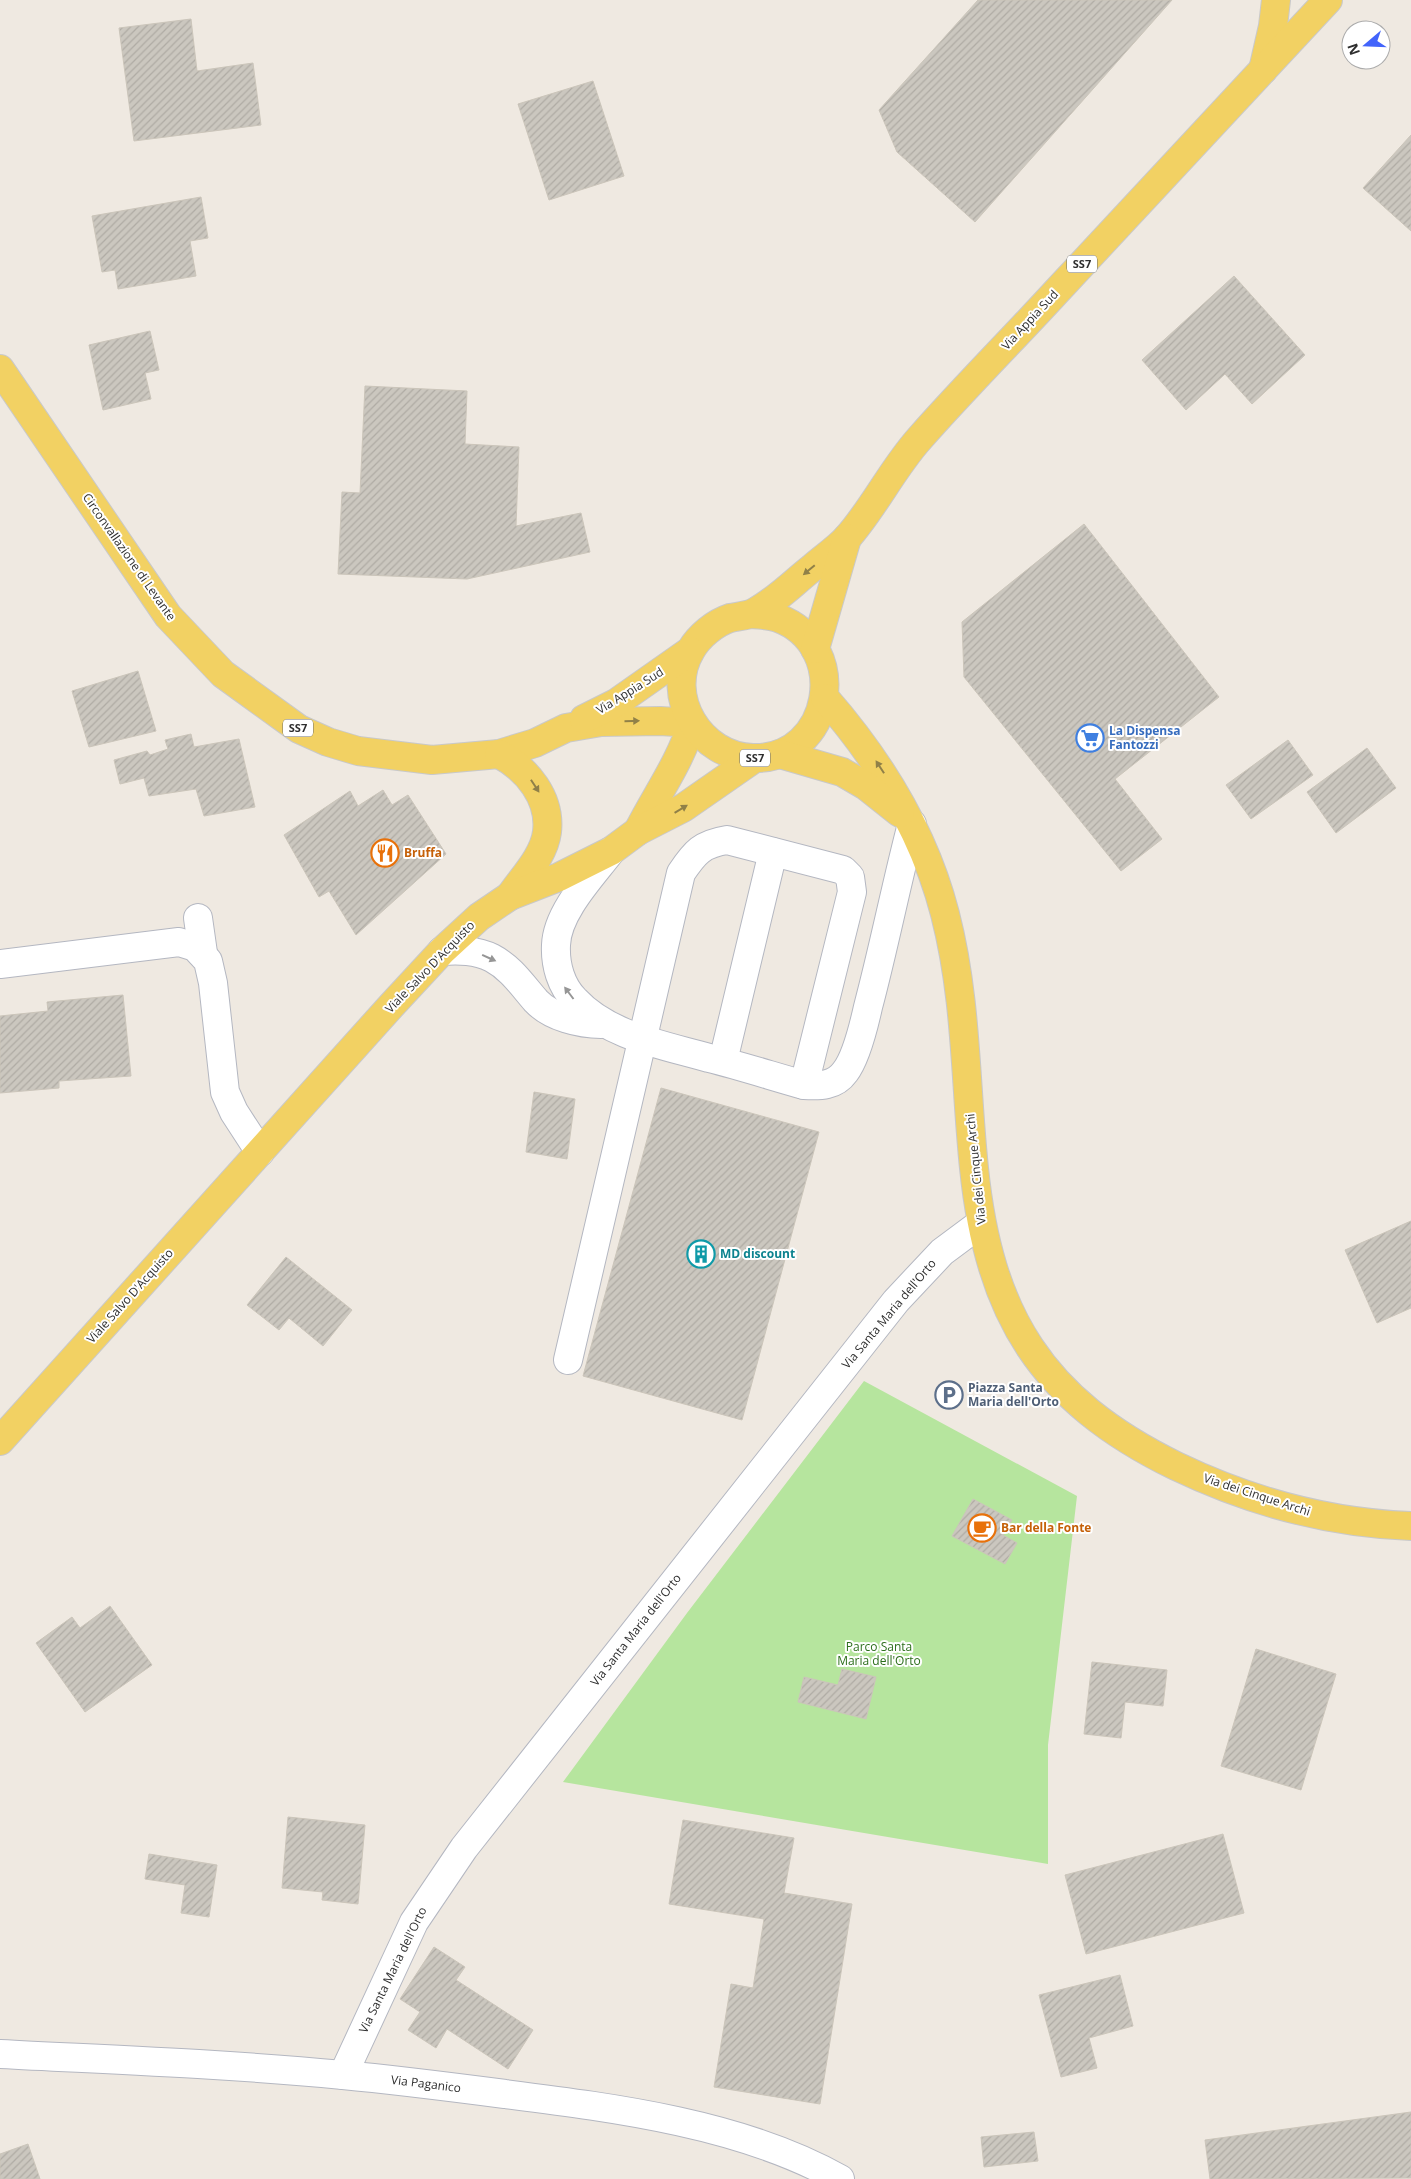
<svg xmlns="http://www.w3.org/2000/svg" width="1411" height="2179" font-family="'Open Sans',sans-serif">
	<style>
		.park { fill: #b6e59e }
		.building { fill: url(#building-hatch); stroke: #cbc5ba }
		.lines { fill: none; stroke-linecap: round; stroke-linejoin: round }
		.minor-casing { stroke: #b4b7c1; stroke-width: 30 }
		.major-casing { stroke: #c9c9c9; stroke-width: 30 }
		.minor { stroke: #fff; stroke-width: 28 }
		.major { stroke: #f2d163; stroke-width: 28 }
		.oneway { fill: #908048 }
		.oneway2 { fill: #969696 }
		.labels { text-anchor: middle; stroke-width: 4; stroke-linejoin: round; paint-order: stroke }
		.shield { fill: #fff; stroke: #6d6d6d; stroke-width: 1 }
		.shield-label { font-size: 11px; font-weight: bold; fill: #2e2e2e }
		.street-label { font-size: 12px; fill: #2e2e2e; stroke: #fff }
		.shop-label { font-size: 12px; font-weight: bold; fill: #366cbe; stroke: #fff; text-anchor: start }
		.food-label { font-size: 12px; font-weight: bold; fill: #c56008; stroke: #fff; text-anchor: start }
		.culture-label { font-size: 12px; font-weight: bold; fill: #0d838f; stroke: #fff; text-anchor: start }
		.service-label { font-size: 12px; font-weight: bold; fill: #4e5e75; stroke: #fff; text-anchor: start }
		.park-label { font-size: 12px; fill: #2c6e1b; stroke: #fff }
	</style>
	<defs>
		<pattern id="building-hatch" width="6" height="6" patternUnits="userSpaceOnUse" patternTransform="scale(1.25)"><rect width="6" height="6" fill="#cbc7bf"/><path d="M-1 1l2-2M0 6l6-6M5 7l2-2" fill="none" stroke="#afaba4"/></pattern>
	</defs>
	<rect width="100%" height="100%" fill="#efe9e1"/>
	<path class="park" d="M 864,1381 L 1077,1496 L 1048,1745 L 1048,1864 L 563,1782 L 687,1613 Z"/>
	<g class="building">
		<path d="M 978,0 L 1172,0 L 975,222 L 897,152 L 879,110 Z"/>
		<path d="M 191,19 L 197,71 L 253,63 L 261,125 L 134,141 L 119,28 Z"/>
		<path d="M 593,81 L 624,176 L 549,200 L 518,104 Z"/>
		<path d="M 1411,135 L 1411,231 L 1363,188 Z"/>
		<path d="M 201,197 L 208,238 L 190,241 L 196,276 L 118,289 L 115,270 L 102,272 L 92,216 Z"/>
		<path d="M 1234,276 L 1305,355 L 1252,404 L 1225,374 L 1186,410 L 1142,360 Z"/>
		<path d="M 150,331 L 159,370 L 145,373 L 151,399 L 103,410 L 89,345 Z"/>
		<path d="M 365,386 L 467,391 L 465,444 L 519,447 L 516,526 L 581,513 L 590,552 L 467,579 L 338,574 L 342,492 L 360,493 Z"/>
		<path d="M 1084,524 L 1219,697 L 1115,779 L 1162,839 L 1121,871 L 964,677 L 962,622 Z"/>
		<path d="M 138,671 L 156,731 L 89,747 L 72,691 Z"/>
		<path d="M 191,734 L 194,747 L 239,739 L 255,807 L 204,816 L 196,789 L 149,796 L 144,778 L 120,784 L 114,760 L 147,751 L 150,755 L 168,749 L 165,740 Z"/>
		<path d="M 1288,740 L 1313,775 L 1251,819 L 1226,785 Z"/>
		<path d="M 1367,748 L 1396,788 L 1336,833 L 1307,792 Z"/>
		<path d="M 383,790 L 392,805 L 408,795 L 446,854 L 356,935 L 329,891 L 319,897 L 284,835 L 350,791 L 358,806 Z"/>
		<path d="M 123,995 L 131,1076 L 59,1081 L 59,1088 L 0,1093 L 0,1016 L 48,1011 L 47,1002 Z"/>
		<path d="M 661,1088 L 819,1132 L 742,1420 L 583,1376 Z"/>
		<path d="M 534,1092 L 575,1099 L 567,1159 L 526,1152 Z"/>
		<path d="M 1411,1221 L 1411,1308 L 1377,1323 L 1345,1250 Z"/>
		<path d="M 286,1257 L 352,1310 L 323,1346 L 289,1318 L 279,1330 L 247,1305 Z"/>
		<path d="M 973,1499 L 1012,1520 L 1003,1535 L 1017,1543 L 1005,1564 L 952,1536 Z"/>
		<path d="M 110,1606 L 152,1665 L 85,1712 L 36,1643 L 72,1617 L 80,1628 Z"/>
		<path d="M 1256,1649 L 1336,1674 L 1301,1790 L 1221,1766 Z"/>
		<path d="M 1092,1662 L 1167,1670 L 1163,1706 L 1125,1702 L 1121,1738 L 1084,1734 Z"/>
		<path d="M 842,1669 L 876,1677 L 866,1719 L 798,1702 L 804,1677 L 838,1685 Z"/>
		<path d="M 288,1817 L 365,1825 L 358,1904 L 322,1900 L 323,1892 L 282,1888 Z"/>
		<path d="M 683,1820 L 794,1838 L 784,1893 L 852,1904 L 820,2104 L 714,2087 L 731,1984 L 753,1988 L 764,1919 L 669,1904 Z"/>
		<path d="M 1223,1834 L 1244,1913 L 1086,1954 L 1065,1875 Z"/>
		<path d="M 149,1854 L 217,1865 L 209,1917 L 181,1913 L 185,1885 L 145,1879 Z"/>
		<path d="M 434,1947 L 465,1967 L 456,1980 L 533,2030 L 508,2069 L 447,2029 L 436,2048 L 408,2030 L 420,2012 L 400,1999 Z"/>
		<path d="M 1120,1975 L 1133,2026 L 1089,2038 L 1097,2068 L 1061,2077 L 1039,1995 Z"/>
		<path d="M 1411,2112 L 1411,2178 L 1210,2179 L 1205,2140 Z"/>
		<path d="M 1034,2132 L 1038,2161 L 984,2167 L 981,2137 Z"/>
		<path d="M 28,2144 L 40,2179 L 0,2179 L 0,2154 Z"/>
	</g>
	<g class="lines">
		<g class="minor-casing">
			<g id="minor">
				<path d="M 611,851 C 592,876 557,912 556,945 C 555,965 561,986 575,1000 C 608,1036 664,1045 709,1058 C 741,1066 772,1076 804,1085 C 820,1086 835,1086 845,1072 C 856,1058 864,1025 868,1007 C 884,947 896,885 912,824"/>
				<path d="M 198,918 L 203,953"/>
				<path d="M 442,951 C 459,950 476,950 492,958 C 511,968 522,985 536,1001 C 551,1017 580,1024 601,1024"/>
				<path d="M 0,964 L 179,942 L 195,947 L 208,961 L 213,983 L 225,1092 L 234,1112 L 260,1152"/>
				<path d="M 723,1061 L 773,852"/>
				<path d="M 568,1360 L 681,873 C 695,852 702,844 727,840 L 843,870 L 850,877 L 852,892 L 804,1085"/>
				<path d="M 0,2054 C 114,2060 229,2064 343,2075 C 397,2080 451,2087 505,2094 C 615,2108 743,2124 840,2179"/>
				<path d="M 343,2075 L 414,1922 L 464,1848 L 896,1301 L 942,1252 L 981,1223"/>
			</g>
		</g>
		<g class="major-casing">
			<g id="major">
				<path d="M 1263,70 L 1273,26 L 1276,0"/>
				<path d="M 0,369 L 168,616 L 223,674 L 299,729 L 328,742 L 358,751 L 432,760 L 499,754 L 535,743 L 566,728 L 601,722 L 660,721 L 692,723 C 680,763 656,795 638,831"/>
				<path d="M 752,614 C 760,615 770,615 778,618 C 852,645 833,760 753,758 C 701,757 663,697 691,650 C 699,636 715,623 730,618 C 739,616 748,616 755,612 C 777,600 793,583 812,568 C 823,558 837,549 847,538 C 874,508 892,469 920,438 C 964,388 1012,340 1057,291 C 1148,194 1238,97 1328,0"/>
				<path d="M 815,649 L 847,538"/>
				<path d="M 825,698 C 880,761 924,832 945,914 C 967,999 965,1082 974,1168 C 989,1315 1041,1400 1176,1466 C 1249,1501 1330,1523 1411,1526"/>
				<path d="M 584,719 L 616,703 L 690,651"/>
				<path d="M 499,754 C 527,769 551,798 547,832 C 544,856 523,877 510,896"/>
				<path d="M 780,754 L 842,772 L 866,786 L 900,813"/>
				<path d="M 0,1441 L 391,1006 L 442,951 L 479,917 L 510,896 L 559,877 L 611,851 L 638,831 L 683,808 L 755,758"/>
			</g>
		</g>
		<use href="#minor" class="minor"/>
		<use href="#major" class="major"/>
	</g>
	<defs><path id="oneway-solid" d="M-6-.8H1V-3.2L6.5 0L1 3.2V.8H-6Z" transform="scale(1.25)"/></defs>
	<g class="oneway">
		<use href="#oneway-solid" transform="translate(809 570) rotate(140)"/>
		<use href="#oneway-solid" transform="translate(632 721) rotate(-1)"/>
		<use href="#oneway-solid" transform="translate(880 767) rotate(-123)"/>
		<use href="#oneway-solid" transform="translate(535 786) rotate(57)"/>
		<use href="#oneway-solid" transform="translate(681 809) rotate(-31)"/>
	</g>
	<g class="oneway2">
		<use href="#oneway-solid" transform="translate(489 958) rotate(24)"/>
		<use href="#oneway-solid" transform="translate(569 993) rotate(-127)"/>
	</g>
	<defs>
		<g id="supermarket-ring" transform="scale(1.4375)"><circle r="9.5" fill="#fff" stroke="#3f7fe0" stroke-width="1.5"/><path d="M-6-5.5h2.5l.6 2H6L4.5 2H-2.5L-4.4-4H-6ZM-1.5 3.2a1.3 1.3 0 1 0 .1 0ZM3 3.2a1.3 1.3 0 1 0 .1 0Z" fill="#3f7fe0"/></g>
		<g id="restaurant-ring" transform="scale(1.4375)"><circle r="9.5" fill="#fff" stroke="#e8710a" stroke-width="1.5"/><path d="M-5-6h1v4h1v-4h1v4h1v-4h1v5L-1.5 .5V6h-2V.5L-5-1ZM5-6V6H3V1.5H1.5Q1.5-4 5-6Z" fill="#e8710a"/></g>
		<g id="building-ring" transform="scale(1.4375)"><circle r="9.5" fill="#fff" stroke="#0f9aa8" stroke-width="1.5"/><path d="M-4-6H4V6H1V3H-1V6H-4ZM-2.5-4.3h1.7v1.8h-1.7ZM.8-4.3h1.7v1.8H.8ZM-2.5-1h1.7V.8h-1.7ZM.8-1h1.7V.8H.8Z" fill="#0f9aa8"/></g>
		<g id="parking-ring" transform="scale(1.4375)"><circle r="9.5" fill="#fff" stroke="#5c6f8a" stroke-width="1.5"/><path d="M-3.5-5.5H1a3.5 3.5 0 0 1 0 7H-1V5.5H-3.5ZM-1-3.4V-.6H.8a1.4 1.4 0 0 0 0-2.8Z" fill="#5c6f8a"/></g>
		<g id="cafe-ring" transform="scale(1.4375)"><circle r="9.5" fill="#fff" stroke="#e8710a" stroke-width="1.5"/><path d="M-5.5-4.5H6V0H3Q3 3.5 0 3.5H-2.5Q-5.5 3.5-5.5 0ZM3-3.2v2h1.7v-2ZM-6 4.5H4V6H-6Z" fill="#e8710a"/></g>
	</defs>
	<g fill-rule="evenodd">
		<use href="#supermarket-ring" x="1090" y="738"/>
		<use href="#restaurant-ring" x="385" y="853"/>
		<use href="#building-ring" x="701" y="1254"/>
		<use href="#parking-ring" x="949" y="1395"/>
		<use href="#cafe-ring" x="982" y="1528"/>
	</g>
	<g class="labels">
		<g class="shield">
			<rect x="1067" y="255.5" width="30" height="17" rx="4"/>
			<rect x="283" y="719.5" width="30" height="17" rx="4"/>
			<rect x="740" y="749.5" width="30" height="17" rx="4"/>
		</g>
		<g class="shield-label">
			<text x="1082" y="268">SS7</text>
			<text x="298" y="732">SS7</text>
			<text x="755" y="762">SS7</text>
		</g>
		<g class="street-label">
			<text transform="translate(1030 320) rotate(-47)" y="4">Via Appia Sud</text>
			<text transform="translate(129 557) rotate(55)" y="4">Circonvallazione di Levante</text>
			<text transform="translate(630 691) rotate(-32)" y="4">Via Appia Sud</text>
			<text transform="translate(430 967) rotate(-46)" y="4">Viale Salvo D'Acquisto</text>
			<text transform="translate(976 1169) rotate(-96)" y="4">Via dei Cinque Archi</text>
			<text transform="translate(130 1296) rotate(-48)" y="4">Viale Salvo D'Acquisto</text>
			<text transform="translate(889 1314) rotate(-50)" y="4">Via Santa Maria dell'Orto</text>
			<text transform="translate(1257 1495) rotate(18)" y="4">Via dei Cinque Archi</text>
			<text transform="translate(636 1630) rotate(-52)" y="4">Via Santa Maria dell'Orto</text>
			<text transform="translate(393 1970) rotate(-64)" y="4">Via Santa Maria dell'Orto</text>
			<text transform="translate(426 2084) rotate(7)" y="4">Via Paganico</text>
		</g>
		<g class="shop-label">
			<text x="1109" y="735">La Dispensa<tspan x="1109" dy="14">Fantozzi</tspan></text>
		</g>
		<g class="food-label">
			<text x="404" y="857">Bruffa</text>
			<text x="1001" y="1532">Bar della Fonte</text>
		</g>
		<g class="culture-label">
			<text x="720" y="1258">MD discount</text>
		</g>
		<g class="service-label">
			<text x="968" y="1392">Piazza Santa<tspan x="968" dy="14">Maria dell'Orto</tspan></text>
		</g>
		<g class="park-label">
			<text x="879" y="1651">Parco Santa<tspan x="879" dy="14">Maria dell'Orto</tspan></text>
		</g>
	</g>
	<g transform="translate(1366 45) rotate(251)"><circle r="24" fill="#ffffff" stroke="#ababab"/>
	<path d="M0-4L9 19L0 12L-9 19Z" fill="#4264fb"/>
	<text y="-8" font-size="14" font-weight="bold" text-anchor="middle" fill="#2e2e2e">N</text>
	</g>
</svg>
